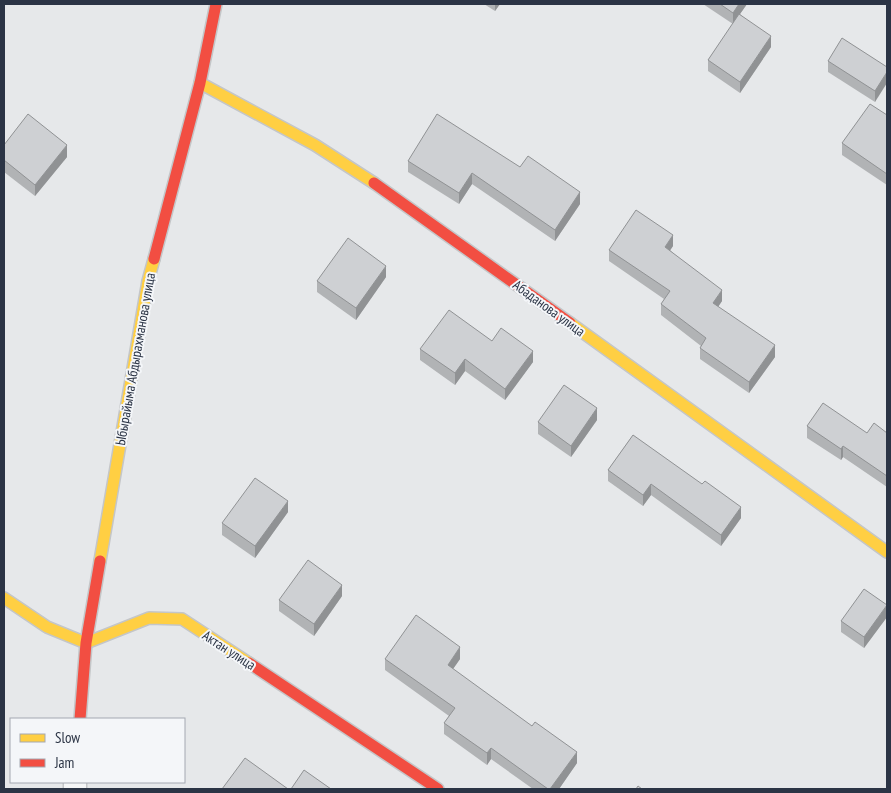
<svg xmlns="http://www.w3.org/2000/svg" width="891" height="793" font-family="'PT Sans Narrow',sans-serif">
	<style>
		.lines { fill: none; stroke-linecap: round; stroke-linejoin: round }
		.street-casing { stroke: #c4c6c8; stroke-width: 25 }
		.slow-casing { stroke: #c4c6c8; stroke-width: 14 }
		.jam-casing { stroke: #c4c6c8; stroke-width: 14 }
		.street { stroke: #f5f6f7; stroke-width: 22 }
		.slow { stroke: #ffcf43; stroke-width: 11 }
		.jam { stroke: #f24e42; stroke-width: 11 }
		.wall { fill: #b1b3b5 }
		.shaded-wall { fill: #909294 }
		.building { fill: #ced0d3; stroke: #909294 }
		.labels { text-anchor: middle; stroke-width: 4; stroke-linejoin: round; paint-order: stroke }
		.street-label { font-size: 14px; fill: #2b3445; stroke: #f4f6f9 }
	</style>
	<rect width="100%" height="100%" fill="#e6e8ea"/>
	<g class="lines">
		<g class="street-casing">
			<path id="street" d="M 75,789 L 75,782"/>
		</g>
		<g class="slow-casing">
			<g id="slow">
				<path d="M 200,83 L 315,145 L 374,183"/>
				<path d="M 570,323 L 887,552"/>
				<path d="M 100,561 L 148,281 L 154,259"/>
				<path d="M 4,598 L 47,627 L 86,643 L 149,618 L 182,619 L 249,663"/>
			</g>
		</g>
		<g class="jam-casing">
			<g id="jam">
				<path d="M 374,183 L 570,323"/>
				<path d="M 154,259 L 200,83 L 216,4"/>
				<path d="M 249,663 L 438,789"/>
				<path d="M 80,719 L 86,643 L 100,561"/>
			</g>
		</g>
		<use href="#street" class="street"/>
		<use href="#slow" class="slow"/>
		<use href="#jam" class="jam"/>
	</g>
	<g class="wall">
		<path d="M 484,4 L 500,4 L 495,11 Z"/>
		<path d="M 703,4 L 747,4 L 740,14 L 771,47 L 740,93 L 708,71 L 708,60 L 733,24 Z"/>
		<path d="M 828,61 L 887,67 L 875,102 L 828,72 Z"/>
		<path d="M 887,115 L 887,185 L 842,155 L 842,143 Z"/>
		<path d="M 4,145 L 67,157 L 35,196 L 4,172 Z"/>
		<path d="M 408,161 L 520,167 L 580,204 L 555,241 L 472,184 L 459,204 L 408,172 Z"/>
		<path d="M 673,246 L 670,250 L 722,301 L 718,307 L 775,357 L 749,393 L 700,359 L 700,348 L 701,346 L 661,315 L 661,304 L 664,299 L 609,261 L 609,250 Z"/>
		<path d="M 386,277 L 356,320 L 317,292 L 317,281 Z"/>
		<path d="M 492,341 L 533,362 L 505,400 L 465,371 L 455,385 L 420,360 L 420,349 Z"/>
		<path d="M 597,420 L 571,457 L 538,434 L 538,422 Z"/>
		<path d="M 807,426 L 867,433 L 887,433 L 887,487 L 843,457 L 841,460 L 807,438 Z"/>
		<path d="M 633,435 L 741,518 L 721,546 L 651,495 L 643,506 L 608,481 L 608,470 Z"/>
		<path d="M 288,512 L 255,558 L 222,535 L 222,523 Z"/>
		<path d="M 342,596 L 314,636 L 279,611 L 279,600 Z"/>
		<path d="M 887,617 L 864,648 L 841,632 L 841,621 Z"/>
		<path d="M 385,659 L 460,659 L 453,669 L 577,763 L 559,789 L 533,789 L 491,759 L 487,765 L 444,734 L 444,723 L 449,716 L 385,670 Z"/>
	</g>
	<g class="shaded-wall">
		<path d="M 495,4 L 500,4 L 495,11 Z"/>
		<path d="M 739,4 L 747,4 L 733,24 L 733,13 Z"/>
		<path d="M 771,36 L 771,47 L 740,93 L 740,82 Z"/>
		<path d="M 887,72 L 887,83 L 875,102 L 875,91 Z"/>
		<path d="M 67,145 L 67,157 L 35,196 L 35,185 Z"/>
		<path d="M 472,173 L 472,184 L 459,204 L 459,193 Z"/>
		<path d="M 580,192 L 580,204 L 555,241 L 555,230 Z"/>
		<path d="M 673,235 L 673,246 L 665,258 L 665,247 Z"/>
		<path d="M 386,266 L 386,277 L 356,320 L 356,308 Z"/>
		<path d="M 722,290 L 722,301 L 713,314 L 713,303 Z"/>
		<path d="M 775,345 L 775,357 L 749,393 L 749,382 Z"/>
		<path d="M 533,351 L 533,362 L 505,400 L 505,389 Z"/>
		<path d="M 465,359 L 465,371 L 455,385 L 455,373 Z"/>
		<path d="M 597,408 L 597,420 L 571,457 L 571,446 Z"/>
		<path d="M 843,446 L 843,457 L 841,460 L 841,449 Z"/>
		<path d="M 651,484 L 651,495 L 643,506 L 643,495 Z"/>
		<path d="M 288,501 L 288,512 L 255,558 L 255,546 Z"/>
		<path d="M 741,507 L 741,518 L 721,546 L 721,535 Z"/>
		<path d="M 342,585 L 342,596 L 314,636 L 314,624 Z"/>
		<path d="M 887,605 L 887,617 L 864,648 L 864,637 Z"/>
		<path d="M 460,647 L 460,659 L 448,676 L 448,665 Z"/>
		<path d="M 491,748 L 491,759 L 487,765 L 487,753 Z"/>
		<path d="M 577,752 L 577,763 L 559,789 L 550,789 Z"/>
	</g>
	<g class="building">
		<path d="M 720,4 L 739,4 L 733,13 Z"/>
		<path d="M 739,14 L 771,36 L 740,82 L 708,60 Z"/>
		<path d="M 842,38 L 887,67 L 887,72 L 875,91 L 828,61 Z"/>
		<path d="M 870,104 L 887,115 L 887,174 L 842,143 Z"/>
		<path d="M 28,114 L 67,145 L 35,185 L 4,160 L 4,145 Z"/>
		<path d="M 437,114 L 520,167 L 528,156 L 580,192 L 555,230 L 472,173 L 459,193 L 408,161 Z"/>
		<path d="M 636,210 L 673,235 L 665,247 L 722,290 L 713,303 L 775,345 L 749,382 L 700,348 L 706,338 L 661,304 L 670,291 L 609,250 Z"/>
		<path d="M 348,238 L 386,266 L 356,308 L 317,281 Z"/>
		<path d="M 449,310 L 492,341 L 501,328 L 533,351 L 505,389 L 465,359 L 455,373 L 420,349 Z"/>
		<path d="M 564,385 L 597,408 L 571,446 L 538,422 Z"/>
		<path d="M 823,403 L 867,433 L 874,423 L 887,433 L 887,476 L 843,446 L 841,449 L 807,426 Z"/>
		<path d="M 633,435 L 702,484 L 705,481 L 741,507 L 721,535 L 651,484 L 643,495 L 608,470 Z"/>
		<path d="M 255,478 L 288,501 L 255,546 L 222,523 Z"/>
		<path d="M 308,560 L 342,585 L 314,624 L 279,600 Z"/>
		<path d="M 864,589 L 887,605 L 864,637 L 841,621 Z"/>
		<path d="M 416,615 L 460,647 L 448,665 L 532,726 L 535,722 L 577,752 L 550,789 L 548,789 L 491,748 L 487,753 L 444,723 L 455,708 L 385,659 Z"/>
		<path d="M 245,758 L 288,789 L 222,789 Z"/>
		<path d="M 304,770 L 331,789 L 291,789 Z"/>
		<path d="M 638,786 L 642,789 L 636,789 Z"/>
	</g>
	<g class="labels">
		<g class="street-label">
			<text transform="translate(549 308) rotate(36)" y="5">Абаданова улица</text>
			<text transform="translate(135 359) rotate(-80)" y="5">Ыбырайыма Абдырахманова улица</text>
			<text transform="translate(229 650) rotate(33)" y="5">Актан улица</text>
		</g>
	</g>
	<rect width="891" height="793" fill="none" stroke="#2b3445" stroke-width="10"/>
	<rect x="10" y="718" width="175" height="65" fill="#f4f6f9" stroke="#a4a8b1"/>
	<rect x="20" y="734" width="25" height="8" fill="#ffcf43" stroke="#a4a8b1"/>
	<text x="55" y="743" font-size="15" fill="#2b3445">Slow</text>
	<rect x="20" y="759" width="25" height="8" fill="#f24e42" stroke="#a4a8b1"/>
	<text x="55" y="768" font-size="15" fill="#2b3445">Jam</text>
</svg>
